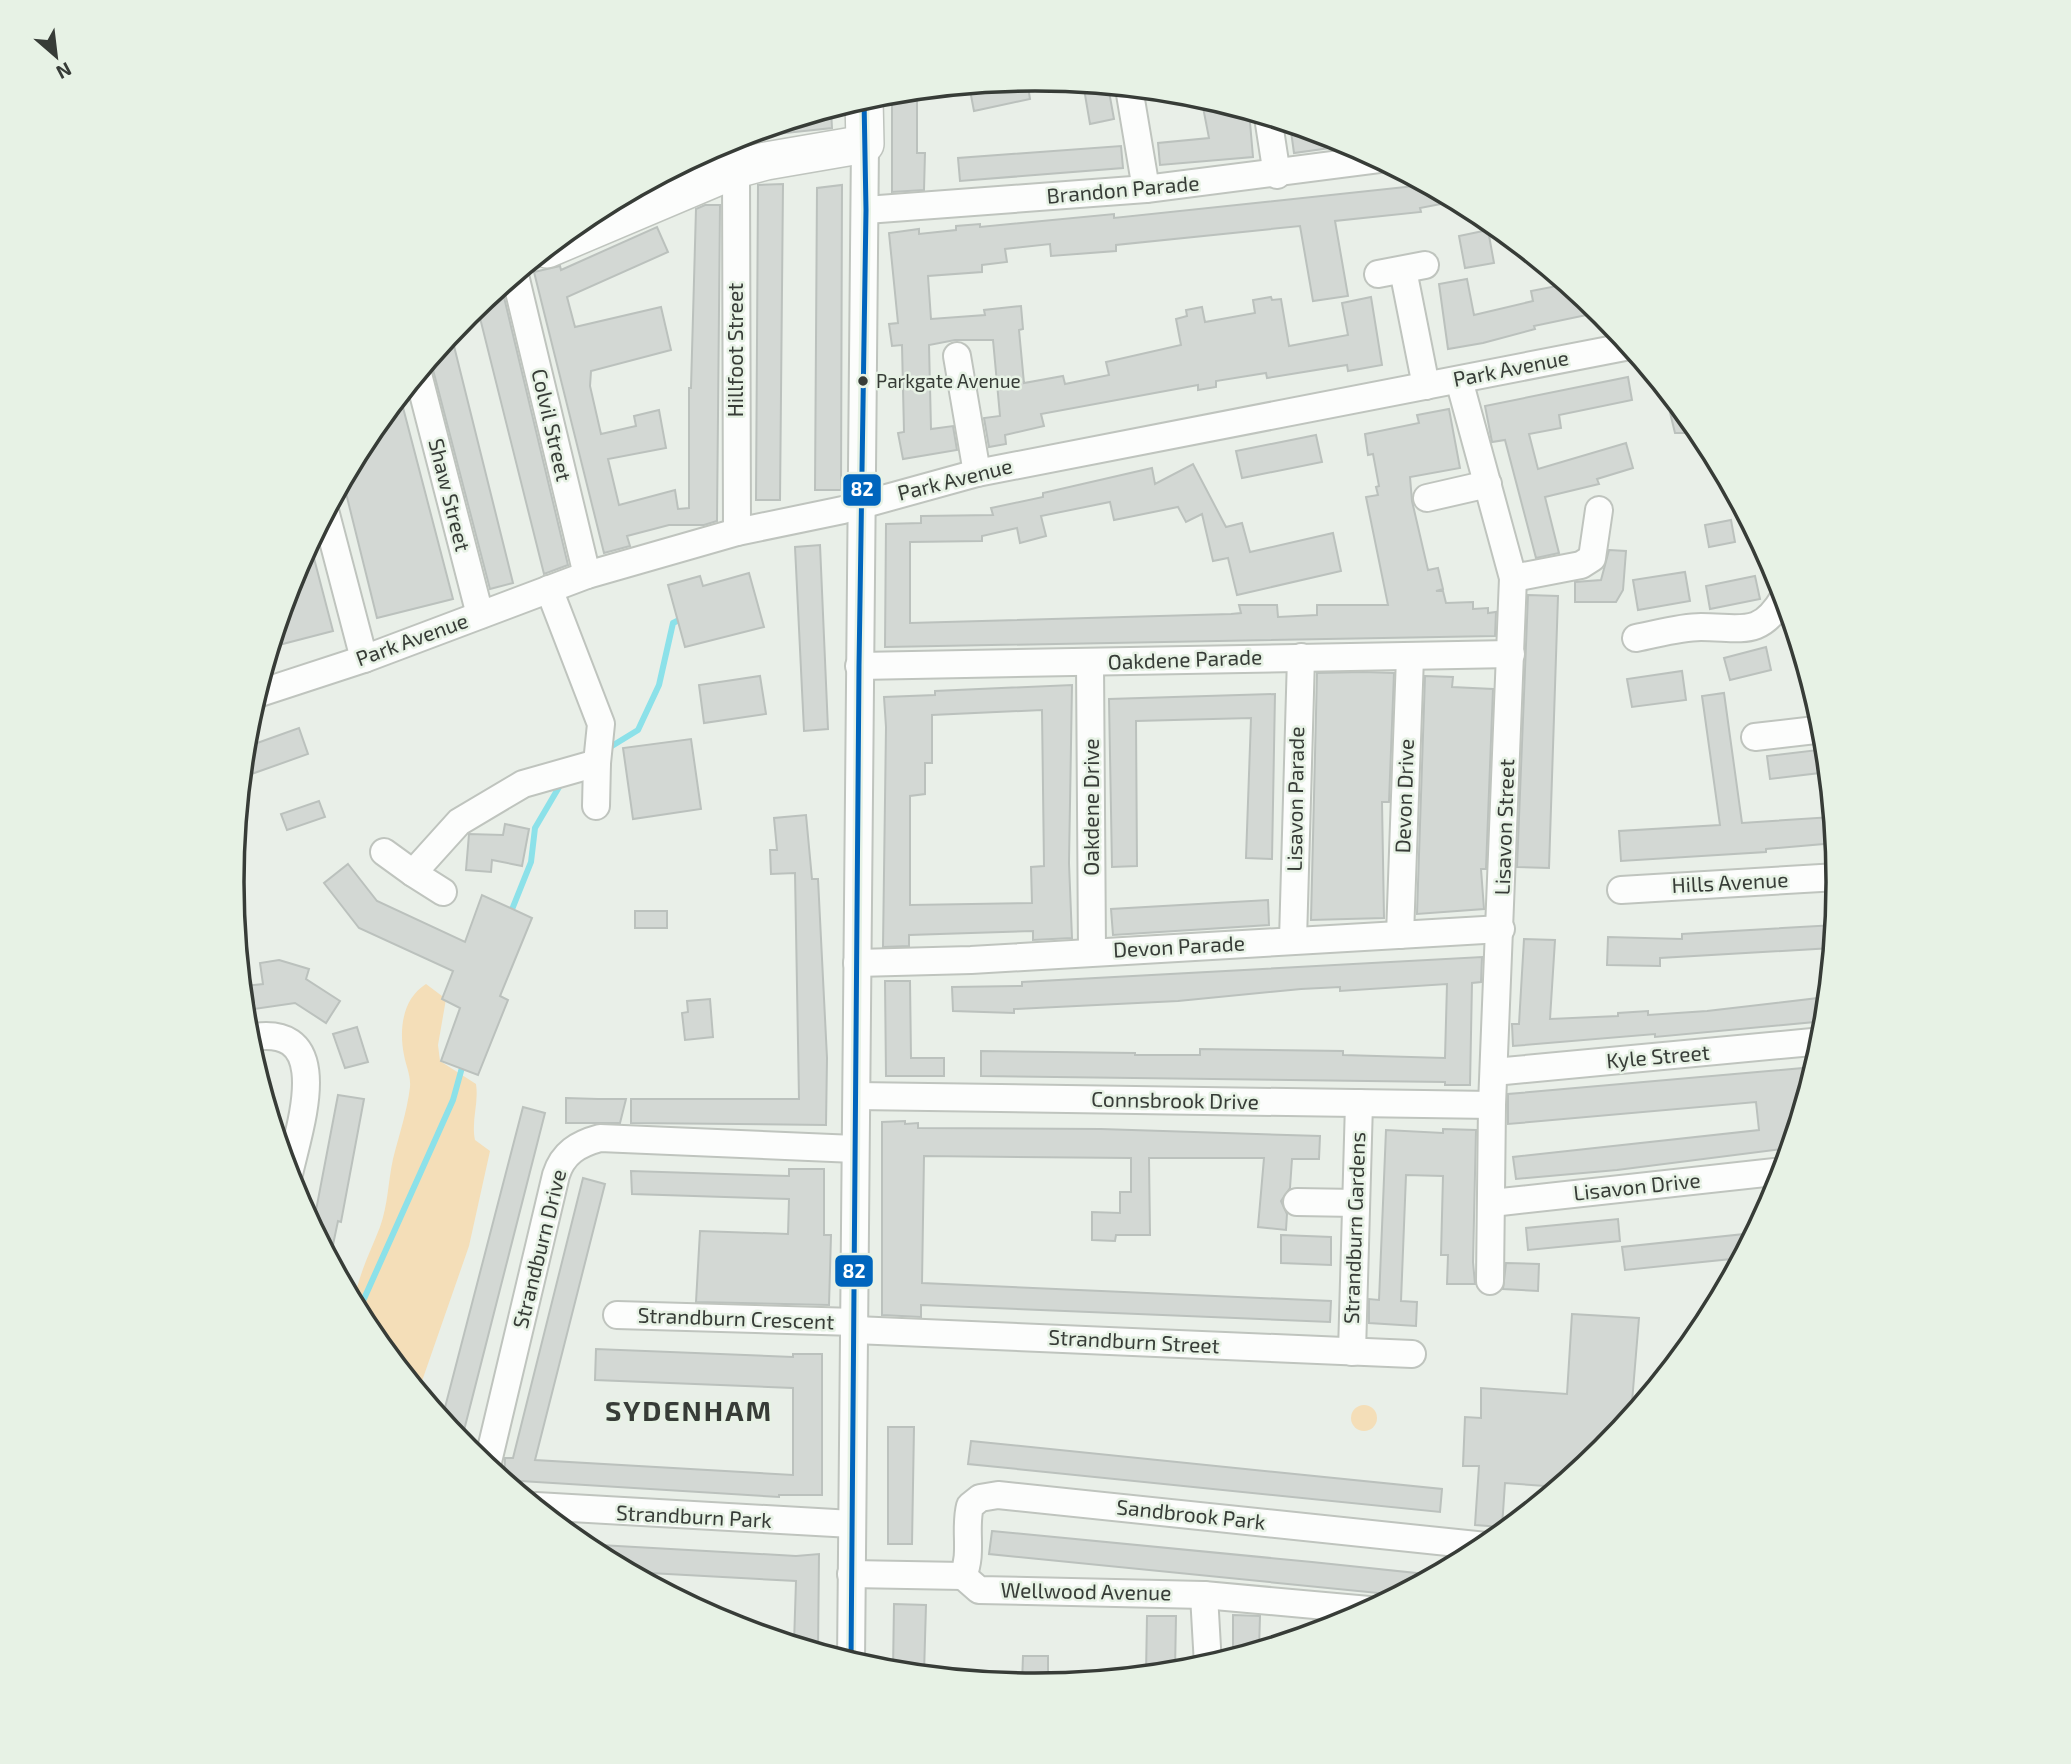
<svg xmlns="http://www.w3.org/2000/svg" width="2071" height="1764" font-family="'Exo 2',sans-serif">
	<style>
		.green { fill: #f4deb8 }
		.lines { fill: none; stroke-linecap: round; stroke-linejoin: round }
		.stream { stroke: #8ce1e9; stroke-width: 6 }
		.building { fill: #d3d8d4; stroke: #bbc1bd; stroke-width: 2; fill-rule: evenodd }
		.street-casing { stroke: #bfc4be; stroke-width: 30 }
		.secondary-casing { stroke: #bfc4be; stroke-width: 40 }
		.street { stroke: #fcfdfc; stroke-width: 26 }
		.secondary { stroke: #fcfdfc; stroke-width: 37 }
		.bus-1-casing { stroke: #e7f2e5; stroke-width: 10 }
		.bus-1 { stroke: #0065bd; stroke-width: 5 }
		.bus-dot { fill: #373c37; stroke: #e7f2e5; stroke-width: 2.5 }
		.labels { text-anchor: middle; stroke-width: 5; stroke-linejoin: round; paint-order: stroke }
		.bus-label { font-size: 19px; fill: #373c37; stroke: #e7f2e5; text-anchor: start }
		.street-label { font-size: 21px; fill: #373c37; stroke: #e7f2e5 }
		.district-label { font-size: 28px; font-weight: bold; letter-spacing: 2px; fill: #373c37; stroke: #e7f2e5 }
		.rim { fill: none; stroke: #373c37; stroke-width: 3.5 }
		.line-badge { stroke: #e7f2e5; stroke-width: 2.5 }
		.badge-label { font-size: 19px; text-anchor: middle; font-weight: bold; fill: #fff }
	</style>
	<rect width="100%" height="100%" fill="#e9efe8"/>
	<g class="green">
		<path d="M 426,984 L 446,999 L 438,1045 L 440,1061 L 476,1084 C 479,1104 471,1120 475,1140 L 490,1151 L 469,1246 L 422,1381 L 421,1393 L 367,1328 L 354,1303 C 358,1275 370,1253 380,1227 C 388,1205 388,1182 393,1159 C 399,1135 407,1112 410,1087 C 411,1076 406,1066 404,1055 C 399,1030 402,999 426,984 Z"/>
		<circle cx="1364" cy="1418" r="13"/>
	</g>
	<g class="lines">
		<g class="stream">
			<path d="M 607,749 L 638,730 L 659,685 L 673,623 L 683,618"/>
			<path d="M 509,917 L 531,862 L 535,828 L 562,782"/>
			<path d="M 362,1318 L 363,1301 L 453,1100 L 463,1064"/>
		</g>
	</g>
	<g class="building">
		<path d="M 1027,80 L 1030,99 L 974,111 L 969,85 Z"/>
		<path d="M 1083,83 L 1108,86 L 1114,119 L 1090,124 Z"/>
		<path d="M 917,90 L 917,153 L 925,153 L 924,190 L 892,192 L 892,93 Z"/>
		<path d="M 1201,97 L 1249,111 L 1253,157 L 1160,165 L 1158,143 L 1209,138 Z"/>
		<path d="M 831,109 L 832,128 L 767,135 L 766,128 Z"/>
		<path d="M 1290,124 L 1343,140 L 1352,145 L 1294,153 Z"/>
		<path d="M 1121,146 L 1123,168 L 960,181 L 958,158 Z"/>
		<path d="M 783,184 L 780,500 L 756,500 L 758,185 Z"/>
		<path d="M 842,185 L 841,490 L 815,490 L 817,188 Z"/>
		<path d="M 1424,185 L 1456,201 L 1420,208 L 1421,212 L 1335,221 L 1348,296 L 1313,301 L 1300,226 L 1116,245 L 1116,251 L 1051,256 L 1050,244 L 1005,249 L 1007,262 L 982,265 L 982,272 L 928,276 L 931,319 L 985,315 L 984,310 L 1021,306 L 1023,329 L 1019,330 L 1024,383 L 1063,376 L 1065,384 L 1109,375 L 1106,362 L 1181,345 L 1176,319 L 1187,316 L 1186,310 L 1202,307 L 1205,322 L 1255,313 L 1253,300 L 1271,297 L 1272,300 L 1281,299 L 1289,346 L 1348,335 L 1342,303 L 1371,297 L 1382,365 L 1348,371 L 1347,365 L 1267,378 L 1266,373 L 1216,381 L 1216,387 L 1198,390 L 1198,385 L 1041,414 L 1044,426 L 1005,435 L 1006,444 L 989,447 L 984,418 L 1000,416 L 993,340 L 955,340 L 929,345 L 931,429 L 953,426 L 957,450 L 903,459 L 898,433 L 904,432 L 902,345 L 892,346 L 889,324 L 898,323 L 889,233 L 919,229 L 919,234 L 956,230 L 956,226 L 980,224 L 980,227 L 1114,214 L 1114,218 Z"/>
		<path d="M 705,205 L 720,205 L 717,521 L 704,525 L 669,525 L 627,536 L 630,546 L 604,553 L 534,272 L 560,266 L 561,270 L 657,227 L 668,252 L 567,297 L 575,327 L 661,307 L 671,350 L 591,371 L 590,386 L 601,434 L 636,426 L 634,416 L 659,410 L 666,448 L 608,459 L 619,505 L 675,490 L 678,509 L 689,508 L 689,388 L 691,388 L 696,209 Z"/>
		<path d="M 1488,230 L 1494,263 L 1465,268 L 1459,236 Z"/>
		<path d="M 1467,279 L 1474,315 L 1533,301 L 1531,291 L 1567,284 L 1601,312 L 1534,326 L 1535,329 L 1483,343 L 1448,349 L 1439,284 Z"/>
		<path d="M 503,293 L 568,565 L 544,574 L 477,306 L 489,297 Z"/>
		<path d="M 451,334 L 513,583 L 490,589 L 431,362 Z"/>
		<path d="M 1628,377 L 1632,400 L 1559,415 L 1561,428 L 1529,434 L 1538,469 L 1626,443 L 1633,468 L 1597,479 L 1599,484 L 1545,497 L 1559,553 L 1536,558 L 1505,440 L 1492,442 L 1485,406 Z"/>
		<path d="M 1664,388 L 1689,418 L 1701,433 L 1675,433 Z"/>
		<path d="M 400,396 L 453,599 L 377,618 L 343,481 L 368,435 Z"/>
		<path d="M 1449,409 L 1460,468 L 1410,477 L 1412,501 L 1428,570 L 1438,568 L 1443,589 L 1436,591 L 1443,591 L 1446,603 L 1473,602 L 1473,609 L 1488,608 L 1488,613 L 1496,612 L 1495,636 L 885,647 L 886,524 L 921,523 L 921,516 L 993,515 L 991,508 L 1043,497 L 1043,493 L 1152,468 L 1155,484 L 1193,464 L 1226,527 L 1242,523 L 1250,552 L 1333,533 L 1341,571 L 1237,595 L 1228,558 L 1213,561 L 1202,514 L 1186,522 L 1178,507 L 1114,520 L 1110,502 L 1041,516 L 1046,536 L 1020,543 L 1017,528 L 982,536 L 982,541 L 910,542 L 910,623 L 1231,614 L 1241,613 L 1239,605 L 1277,605 L 1278,617 L 1317,615 L 1317,605 L 1388,605 L 1366,497 L 1378,495 L 1376,487 L 1379,486 L 1373,454 L 1368,455 L 1365,434 L 1419,423 L 1417,415 Z"/>
		<path d="M 1316,435 L 1322,462 L 1242,478 L 1236,451 Z"/>
		<path d="M 1731,520 L 1735,542 L 1709,547 L 1705,525 Z"/>
		<path d="M 310,543 L 333,631 L 271,647 L 294,574 Z"/>
		<path d="M 820,545 L 828,729 L 804,731 L 795,547 Z"/>
		<path d="M 1609,550 L 1626,551 L 1623,590 L 1616,602 L 1575,602 L 1575,582 L 1601,580 Z"/>
		<path d="M 1685,572 L 1690,601 L 1638,610 L 1633,580 Z"/>
		<path d="M 749,573 L 764,627 L 685,647 L 668,585 L 700,576 L 703,586 Z"/>
		<path d="M 1755,576 L 1760,599 L 1710,609 L 1706,586 Z"/>
		<path d="M 1528,595 L 1558,596 L 1549,868 L 1517,867 Z"/>
		<path d="M 1766,647 L 1771,670 L 1730,680 L 1724,658 Z"/>
		<path d="M 1682,671 L 1686,700 L 1632,707 L 1627,679 Z"/>
		<path d="M 1363,672 L 1394,673 L 1389,802 L 1382,802 L 1384,918 L 1311,920 L 1317,673 Z"/>
		<path d="M 760,676 L 766,714 L 704,723 L 699,685 Z"/>
		<path d="M 1425,676 L 1453,677 L 1452,687 L 1493,689 L 1486,869 L 1481,869 L 1484,909 L 1417,914 Z"/>
		<path d="M 1072,685 L 1069,863 L 1072,938 L 1033,940 L 1033,931 L 909,935 L 909,946 L 883,947 L 886,727 L 884,697 L 935,695 L 935,691 ZM 1042,710 L 1044,866 L 1031,867 L 1032,903 L 910,905 L 910,796 L 925,794 L 925,763 L 932,763 L 932,715 Z"/>
		<path d="M 1724,693 L 1742,823 L 1832,817 L 1835,843 L 1766,849 L 1766,852 L 1621,861 L 1619,831 L 1720,825 L 1702,696 Z"/>
		<path d="M 1275,694 L 1272,859 L 1246,858 L 1251,718 L 1136,721 L 1137,866 L 1112,867 L 1109,699 Z"/>
		<path d="M 299,728 L 308,754 L 243,777 L 246,747 Z"/>
		<path d="M 691,739 L 701,809 L 633,819 L 623,748 Z"/>
		<path d="M 1826,749 L 1828,772 L 1770,779 L 1767,756 Z"/>
		<path d="M 319,801 L 325,817 L 287,830 L 281,814 Z"/>
		<path d="M 806,815 L 812,879 L 818,879 L 827,1058 L 826,1125 L 631,1123 L 631,1099 L 799,1099 L 795,873 L 771,874 L 770,850 L 777,850 L 774,818 Z"/>
		<path d="M 505,824 L 529,829 L 522,866 L 492,860 L 491,872 L 466,870 L 469,834 L 503,835 Z"/>
		<path d="M 348,864 L 377,901 L 465,942 L 482,895 L 532,918 L 500,996 L 508,1000 L 478,1075 L 441,1061 L 460,1008 L 442,999 L 453,971 L 359,928 L 324,883 Z"/>
		<path d="M 1268,900 L 1269,925 L 1113,935 L 1111,909 Z"/>
		<rect x="635" y="911" width="32" height="17"/>
		<path d="M 1835,925 L 1832,948 L 1660,958 L 1660,966 L 1607,965 L 1608,937 L 1682,939 L 1682,934 Z"/>
		<path d="M 1524,939 L 1555,940 L 1550,1019 L 1618,1016 L 1618,1013 L 1648,1011 L 1648,1015 L 1707,1011 L 1827,997 L 1825,1021 L 1655,1037 L 1655,1034 L 1513,1046 L 1512,1024 L 1519,1024 Z"/>
		<path d="M 1482,957 L 1481,982 L 1472,983 L 1470,1085 L 1445,1085 L 1445,1082 L 981,1076 L 981,1051 L 1135,1053 L 1135,1055 L 1200,1055 L 1200,1049 L 1343,1051 L 1343,1055 L 1445,1058 L 1447,984 L 1340,991 L 1340,987 L 1301,989 L 1178,1001 L 1014,1009 L 1014,1013 L 953,1011 L 952,987 L 1022,986 L 1022,982 Z"/>
		<path d="M 279,960 L 309,969 L 306,979 L 340,1001 L 326,1023 L 295,1003 L 248,1010 L 245,986 L 263,984 L 260,963 Z"/>
		<path d="M 885,981 L 910,981 L 911,1058 L 944,1058 L 944,1076 L 886,1076 Z"/>
		<path d="M 710,999 L 713,1037 L 685,1040 L 682,1013 L 688,1012 L 687,1001 Z"/>
		<path d="M 357,1027 L 368,1062 L 345,1068 L 333,1034 Z"/>
		<path d="M 1815,1067 L 1790,1148 L 1617,1170 L 1516,1179 L 1513,1157 L 1759,1130 L 1756,1102 L 1508,1124 L 1508,1094 Z"/>
		<path d="M 338,1095 L 364,1099 L 341,1222 L 338,1221 L 330,1259 L 313,1226 Z"/>
		<path d="M 566,1098 L 598,1099 L 626,1099 L 620,1123 L 566,1123 Z"/>
		<path d="M 523,1107 L 545,1113 L 461,1442 L 442,1419 Z"/>
		<path d="M 905,1121 L 905,1124 L 918,1123 L 918,1128 L 1101,1129 L 1320,1136 L 1319,1159 L 1292,1159 L 1290,1188 L 1281,1201 L 1287,1214 L 1286,1230 L 1258,1227 L 1264,1158 L 1149,1158 L 1150,1235 L 1116,1235 L 1115,1241 L 1092,1240 L 1092,1212 L 1120,1213 L 1120,1192 L 1131,1192 L 1131,1158 L 924,1156 L 922,1283 L 1331,1301 L 1330,1322 L 921,1305 L 921,1317 L 882,1315 L 882,1122 Z"/>
		<path d="M 1443,1129 L 1476,1130 L 1473,1262 L 1475,1284 L 1447,1284 L 1448,1255 L 1441,1255 L 1443,1176 L 1406,1175 L 1401,1301 L 1417,1302 L 1416,1326 L 1369,1323 L 1369,1299 L 1379,1300 L 1386,1130 L 1443,1133 Z"/>
		<path d="M 789,1169 L 824,1169 L 824,1235 L 831,1235 L 829,1305 L 696,1302 L 700,1231 L 788,1234 L 789,1199 L 632,1194 L 631,1171 L 789,1176 Z"/>
		<path d="M 583,1178 L 605,1184 L 535,1460 L 793,1475 L 793,1388 L 595,1380 L 596,1349 L 793,1357 L 793,1354 L 822,1354 L 822,1495 L 779,1495 L 779,1497 L 504,1480 L 505,1458 L 513,1458 Z"/>
		<path d="M 1618,1219 L 1620,1241 L 1528,1250 L 1526,1228 Z"/>
		<path d="M 1754,1233 L 1741,1258 L 1625,1270 L 1622,1247 Z"/>
		<path d="M 1281,1235 L 1331,1237 L 1331,1265 L 1281,1263 Z"/>
		<path d="M 1506,1263 L 1539,1264 L 1538,1291 L 1503,1289 Z"/>
		<path d="M 1572,1314 L 1639,1318 L 1632,1402 L 1642,1403 L 1603,1450 L 1559,1487 L 1505,1483 L 1502,1527 L 1475,1525 L 1479,1466 L 1463,1466 L 1465,1417 L 1481,1418 L 1481,1388 L 1567,1394 Z"/>
		<path d="M 888,1427 L 914,1427 L 912,1544 L 888,1544 Z"/>
		<path d="M 971,1441 L 1442,1489 L 1440,1512 L 968,1464 Z"/>
		<path d="M 992,1531 L 1312,1562 L 1435,1575 L 1398,1595 L 989,1554 Z"/>
		<path d="M 582,1544 L 796,1556 L 819,1554 L 818,1651 L 794,1644 L 796,1581 L 631,1572 Z"/>
		<path d="M 894,1604 L 926,1605 L 924,1674 L 893,1671 Z"/>
		<path d="M 1233,1615 L 1260,1616 L 1259,1650 L 1233,1658 Z"/>
		<path d="M 1147,1616 L 1176,1616 L 1175,1671 L 1146,1674 Z"/>
		<path d="M 1023,1656 L 1048,1656 L 1048,1684 L 1022,1684 Z"/>
	</g>
	<g class="lines">
		<g class="street-casing">
			<g id="street">
				<path d="M 1129,88 L 1146,189"/>
				<path d="M 1268,117 L 1277,175"/>
				<path d="M 732,139 L 736,169 L 737,532"/>
				<path d="M 866,210 L 1146,189 L 1379,159"/>
				<path d="M 1403,270 L 1426,386"/>
				<path d="M 1378,274 L 1425,265"/>
				<path d="M 515,275 L 587,575"/>
				<path d="M 957,356 L 977,473"/>
				<path d="M 418,374 L 480,615"/>
				<path d="M 1459,380 L 1513,578 L 1492,1105 L 1490,1281"/>
				<path d="M 1427,498 L 1488,484"/>
				<path d="M 326,514 L 364,659"/>
				<path d="M 1513,578 L 1581,565 L 1592,558 L 1599,510"/>
				<path d="M 1636,638 C 1657,634 1680,627 1701,627 C 1742,627 1760,638 1784,597"/>
				<path d="M 1090,663 L 1092,952"/>
				<path d="M 859,666 L 1511,654"/>
				<path d="M 257,694 L 364,659 L 587,575 L 737,532 L 843,510 L 977,473 L 1630,346"/>
				<path d="M 1755,737 L 1824,729"/>
				<path d="M 596,806 L 597,763"/>
				<path d="M 384,852 L 413,873"/>
				<path d="M 1621,890 L 1838,877"/>
				<path d="M 443,892 L 413,873 L 459,822 L 523,784 L 597,763 L 601,724 L 549,589"/>
				<path d="M 1400,935 L 1410,657"/>
				<path d="M 1293,940 L 1301,657"/>
				<path d="M 857,963 L 971,960 L 1501,929"/>
				<path d="M 248,1038 C 338,1020 299,1128 289,1174"/>
				<path d="M 1494,1072 L 1823,1041"/>
				<path d="M 857,1096 L 1492,1105"/>
				<path d="M 1297,1202 L 1356,1203"/>
				<path d="M 1492,1203 L 1783,1171"/>
				<path d="M 617,1315 L 855,1322"/>
				<path d="M 855,1330 L 1412,1354"/>
				<path d="M 1352,1352 L 1359,1103"/>
				<path d="M 487,1466 L 556,1175 C 563,1153 578,1144 600,1138 L 855,1149"/>
				<path d="M 536,1506 L 852,1524"/>
				<path d="M 851,1574 L 963,1576"/>
				<path d="M 963,1576 C 973,1553 964,1529 970,1506 L 980,1498 L 998,1495 L 1486,1546"/>
				<path d="M 963,1576 L 979,1590 L 1204,1595 L 1369,1610"/>
				<path d="M 1204,1595 L 1208,1665"/>
				<path d="M 851,1662 L 865,144"/>
			</g>
		</g>
		<g class="secondary-casing">
			<path id="secondary" d="M 547,249 L 736,169 L 766,161 L 865,144 L 864,99"/>
		</g>
		<use href="#street" class="street"/>
		<use href="#secondary" class="secondary"/>
		<g class="bus-1-casing">
			<path id="bus-1" d="M 851,1662 L 859,666 L 866,210 L 864,99"/>
		</g>
		<use href="#bus-1" class="bus-1"/>
	</g>
	<circle class="bus-dot" cx="863" cy="381" r="6"/>
	<g class="labels">
		<g class="bus-label">
			<text x="876" y="388">Parkgate Avenue</text>
		</g>
		<g class="street-label">
			<text transform="translate(1123 190) rotate(-5)" y="7">Brandon Parade</text>
			<text transform="translate(736 350) rotate(-90)" y="7">Hillfoot Street</text>
			<text transform="translate(1511 369) rotate(-11)" y="7">Park Avenue</text>
			<text transform="translate(551 425) rotate(77)" y="7">Colvil Street</text>
			<text transform="translate(955 480) rotate(-14)" y="7">Park Avenue</text>
			<text transform="translate(449 495) rotate(76)" y="7">Shaw Street</text>
			<text transform="translate(412 640) rotate(-20)" y="7">Park Avenue</text>
			<text transform="translate(1185 660) rotate(-2)" y="7">Oakdene Parade</text>
			<text transform="translate(1405 796) rotate(-88)" y="7">Devon Drive</text>
			<text transform="translate(1296 799) rotate(-89)" y="7">Lisavon Parade</text>
			<text transform="translate(1092 807) rotate(-90)" y="7">Oakdene Drive</text>
			<text transform="translate(1505 827) rotate(-88)" y="7">Lisavon Street</text>
			<text transform="translate(1730 883) rotate(-3)" y="7">Hills Avenue</text>
			<text transform="translate(1179 947) rotate(-3)" y="7">Devon Parade</text>
			<text transform="translate(1658 1057) rotate(-5)" y="7">Kyle Street</text>
			<text transform="translate(1175 1101) rotate(1)" y="7">Connsbrook Drive</text>
			<text transform="translate(1637 1187) rotate(-6)" y="7">Lisavon Drive</text>
			<text transform="translate(1355 1228) rotate(-88)" y="7">Strandburn Gardens</text>
			<text transform="translate(540 1249) rotate(-76)" y="7">Strandburn Drive</text>
			<text transform="translate(736 1319) rotate(2)" y="7">Strandburn Crescent</text>
			<text transform="translate(1134 1342) rotate(3)" y="7">Strandburn Street</text>
			<text transform="translate(1191 1515) rotate(6)" y="7">Sandbrook Park</text>
			<text transform="translate(694 1517) rotate(3)" y="7">Strandburn Park</text>
			<text transform="translate(1086 1592) rotate(1)" y="7">Wellwood Avenue</text>
		</g>
		<g class="district-label">
			<text x="689" y="1421">SYDENHAM</text>
		</g>
	</g>
	<path d="M0 0H2071V1764H0ZM244 882a791 791 0 1 1 1582 0a791 791 0 1 1-1582 0Z" fill="#e7f2e5" fill-rule="evenodd"/>
	<path class="rim" d="M244 882a791 791 0 1 1 1582 0a791 791 0 1 1-1582 0Z"/>
	<g class="line-badge">
		<rect x="842" y="473" width="40" height="34" rx="7" fill="#0065bd"/>
		<rect x="834" y="1254" width="40" height="34" rx="7" fill="#0065bd"/>
	</g>
	<g class="badge-label">
		<text x="862" y="496">82</text>
		<text x="854" y="1278">82</text>
	</g>
	<g transform="translate(56 56) rotate(152)" stroke="#e7f2e5" stroke-width="5" paint-order="stroke">
	<path d="M0-5L12 26L0 18L-12 26Z" fill="#373c37"/>
	<text y="-10" font-size="19" font-weight="bold" text-anchor="middle" fill="#373c37">N</text>
	</g>
</svg>
